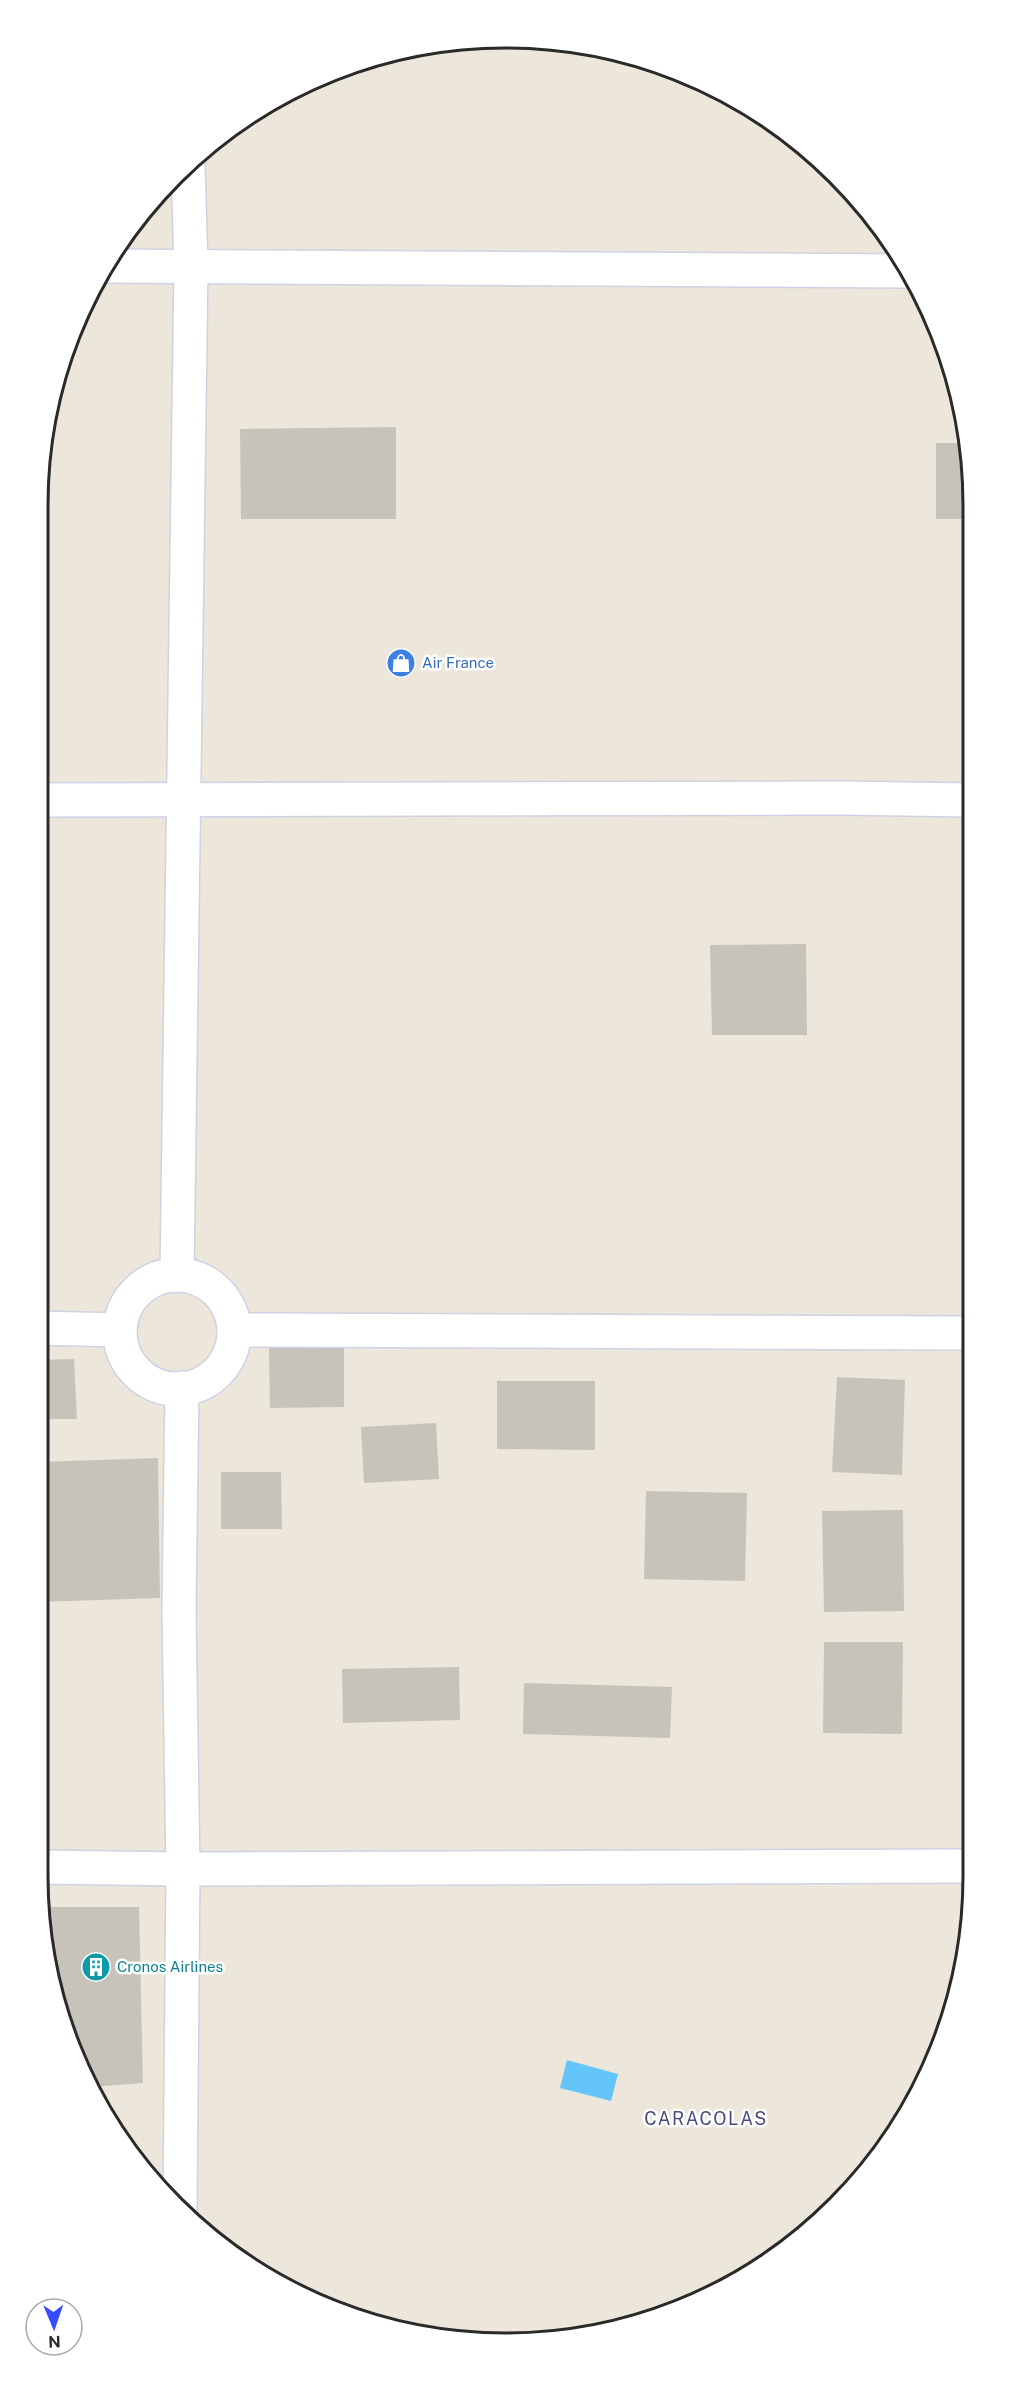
<svg xmlns="http://www.w3.org/2000/svg" width="1011" height="2381" font-family="'Public Sans',sans-serif">
	<style>
		.water { fill: #64c6f8 }
		.building { fill: #c8c3ba }
		.lines { fill: none; stroke-linecap: round; stroke-linejoin: round }
		.minor-casing { stroke: #cfd2e4; stroke-width: 36 }
		.minor { stroke: #fff; stroke-width: 33 }
		.labels { text-anchor: middle; stroke-width: 5; stroke-linejoin: round; paint-order: stroke }
		.shop-label { font-size: 15px; fill: #366cbe; stroke: #fff; text-anchor: start }
		.culture-label { font-size: 15px; fill: #0d838f; stroke: #fff; text-anchor: start }
		.quarter-label { font-size: 18px; letter-spacing: 1.5px; fill: #464c7e; stroke: #fff }
		.rim { fill: none; stroke: #2a2a2a; stroke-width: 3 }
	</style>
	<rect width="100%" height="100%" fill="#ede6da"/>
	<path class="water" d="M 567,2060 L 618,2074 L 611,2101 L 560,2088 Z"/>
	<g class="building">
		<path d="M 396,427 L 396,519 L 241,519 L 240,429 Z"/>
		<path d="M 936,443 L 969,443 L 970,519 L 936,519 Z"/>
		<path d="M 806,944 L 807,1035 L 712,1035 L 710,945 Z"/>
		<path d="M 344,1347 L 344,1407 L 270,1408 L 269,1348 Z"/>
		<path d="M 74,1359 L 77,1419 L 38,1419 L 38,1360 Z"/>
		<path d="M 837,1377 L 905,1380 L 902,1475 L 832,1472 Z"/>
		<path d="M 497,1381 L 595,1381 L 595,1450 L 497,1449 Z"/>
		<path d="M 436,1423 L 439,1479 L 364,1483 L 361,1427 Z"/>
		<path d="M 158,1458 L 160,1598 L 38,1602 L 38,1462 Z"/>
		<path d="M 221,1472 L 281,1472 L 282,1529 L 221,1529 Z"/>
		<path d="M 646,1491 L 747,1493 L 745,1581 L 644,1579 Z"/>
		<path d="M 903,1510 L 904,1611 L 824,1612 L 822,1511 Z"/>
		<path d="M 824,1642 L 903,1642 L 902,1734 L 823,1733 Z"/>
		<path d="M 459,1667 L 460,1720 L 343,1723 L 342,1669 Z"/>
		<path d="M 524,1683 L 672,1687 L 670,1738 L 523,1734 Z"/>
		<path d="M 43,1907 L 139,1907 L 143,2083 L 90,2087 L 62,2026 Z"/>
	</g>
	<g class="lines">
		<g class="minor-casing">
			<g id="minor">
				<path d="M 104,266 L 906,271"/>
				<path d="M 38,800 L 840,798 L 970,800"/>
				<path d="M 177,1275 L 191,267 L 188,165"/>
				<circle cx="177" cy="1332" r="57"/>
				<path d="M 38,1328 L 120,1330"/>
				<path d="M 234,1330 L 972,1333"/>
				<path d="M 38,1867 L 183,1869 L 973,1866"/>
				<path d="M 180,2206 L 183,1869 L 179,1610 L 182,1388"/>
			</g>
		</g>
		<use href="#minor" class="minor"/>
	</g>
	<defs>
		<g id="shop-disc" transform="scale(1.5)"><circle r="9.5" fill="#3f7fe0" stroke="#fff"/><path d="M-5-2.5h2.3a2.7 3.5 0 0 1 5.4 0H5L5.5 6h-11ZM-1.5-2.5h3a1.5 2.3 0 0 0-3 0Z" fill="#fff"/></g>
		<g id="building-disc" transform="scale(1.5)"><circle r="9.5" fill="#0f9aa8" stroke="#fff"/><path d="M-4-6H4V6H1V3H-1V6H-4ZM-2.5-4.3h1.7v1.8h-1.7ZM.8-4.3h1.7v1.8H.8ZM-2.5-1h1.7V.8h-1.7ZM.8-1h1.7V.8H.8Z" fill="#fff"/></g>
	</defs>
	<g fill-rule="evenodd">
		<use href="#shop-disc" x="401" y="663"/>
		<use href="#building-disc" x="96" y="1967"/>
	</g>
	<g class="labels">
		<g class="shop-label">
			<text x="422" y="668">Air France</text>
		</g>
		<g class="culture-label">
			<text x="117" y="1972">Cronos Airlines</text>
		</g>
		<g class="quarter-label">
			<text x="706" y="2125">CARACOLAS</text>
		</g>
	</g>
	<path d="M0 0H1011V2381H0ZM505 48H506A457 457 0 0 1 963 505V1876A457 457 0 0 1 506 2333H505A457 457 0 0 1 48 1876V505A457 457 0 0 1 505 48Z" fill="#fff" fill-rule="evenodd"/>
	<path class="rim" d="M505 48H506A457 457 0 0 1 963 505V1876A457 457 0 0 1 506 2333H505A457 457 0 0 1 48 1876V505A457 457 0 0 1 505 48Z"/>
	<g transform="translate(54 2327) rotate(178)"><circle r="28" fill="#ffffff" stroke="#aaaaaa" stroke-width="1.5"/>
	<path d="M0-4.5L10 22L0 15L-10 22Z" fill="#354cff"/>
	<text y="-9" font-size="16" font-weight="bold" text-anchor="middle" fill="#2a2a2a">N</text>
	</g>
</svg>
